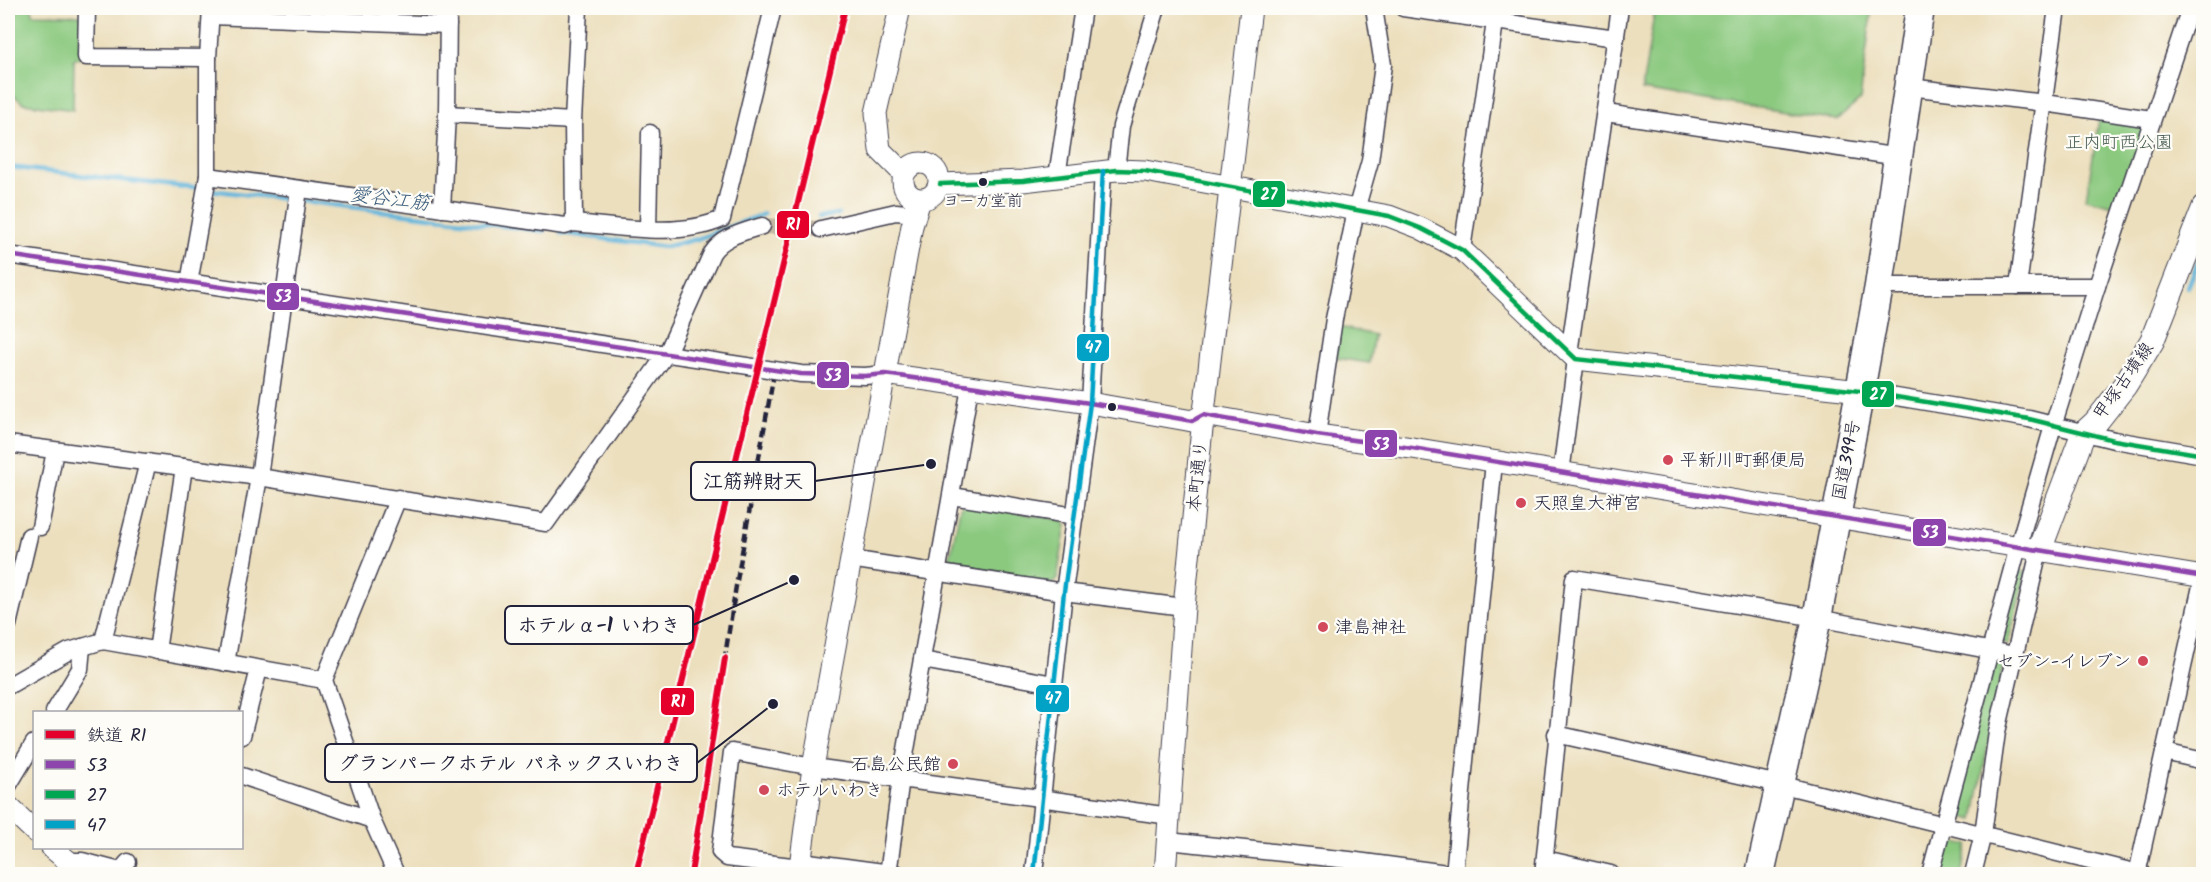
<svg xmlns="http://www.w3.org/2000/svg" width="2211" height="882" font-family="Kalam,'Klee One',sans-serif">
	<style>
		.green { fill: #8bc97f; stroke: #56765d; stroke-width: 1.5 }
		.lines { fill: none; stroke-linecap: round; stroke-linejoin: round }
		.stream { stroke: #60b6dd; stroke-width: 4.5 }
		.minor-tunnel { stroke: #c4b9a3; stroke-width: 16; stroke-dasharray: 16 8; stroke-linecap: butt }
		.minor-casing { stroke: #403e4e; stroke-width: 19 }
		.tertiary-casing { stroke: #403e4e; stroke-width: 23 }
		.secondary-casing { stroke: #403e4e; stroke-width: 26 }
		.trunk-casing { stroke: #403e4e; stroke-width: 31 }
		.minor { stroke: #fff; stroke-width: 16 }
		.tertiary { stroke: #fff; stroke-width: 21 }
		.secondary { stroke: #fff; stroke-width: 24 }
		.trunk { stroke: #fff; stroke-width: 28 }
		.rail { stroke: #22223b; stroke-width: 4.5; stroke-dasharray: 9 4.5; stroke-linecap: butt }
		.bus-1-casing { stroke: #fdfcf7; stroke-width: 9 }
		.bus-2-casing { stroke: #fdfcf7; stroke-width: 9 }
		.bus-3-casing { stroke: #fdfcf7; stroke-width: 9 }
		.bus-1 { stroke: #8e44ad; stroke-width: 4.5 }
		.bus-2 { stroke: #00a651; stroke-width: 4.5 }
		.bus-3 { stroke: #02a2c7; stroke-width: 4.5 }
		.rail-1-casing { stroke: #fdfcf7; stroke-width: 10 }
		.rail-1 { stroke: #e4002b; stroke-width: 6 }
		.bus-dot { fill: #22223b; stroke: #fdfcf7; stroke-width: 2 }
		.poi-dot { fill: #d1495b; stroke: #fdfcf7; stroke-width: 2 }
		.labels { text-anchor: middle; stroke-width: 4.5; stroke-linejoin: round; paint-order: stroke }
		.bus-label { font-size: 16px; fill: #22223b; stroke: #fdfcf7 }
		.park-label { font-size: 18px; fill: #475c53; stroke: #fdfcf7 }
		.street-label { font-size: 18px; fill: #22223b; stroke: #fdfcf7 }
		.poi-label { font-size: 18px; fill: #22223b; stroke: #fdfcf7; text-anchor: start }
		.water-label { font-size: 20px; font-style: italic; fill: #3b5d7c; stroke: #fdfcf7 }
		.leader { fill: none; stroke: #22223b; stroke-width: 2 }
		.callout-dot { fill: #22223b; stroke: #fdfcf7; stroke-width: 2 }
		.callout { fill: #fdfcf7; stroke: #22223b; stroke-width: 2 }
		.callout-label { font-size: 20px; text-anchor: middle; font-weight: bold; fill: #22223b }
		.line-badge { stroke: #fdfcf7; stroke-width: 2 }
		.badge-label { font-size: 16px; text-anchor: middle; font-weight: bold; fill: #fff }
	</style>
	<rect width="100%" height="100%" fill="#fdfcf7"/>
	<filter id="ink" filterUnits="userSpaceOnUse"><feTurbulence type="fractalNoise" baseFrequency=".0167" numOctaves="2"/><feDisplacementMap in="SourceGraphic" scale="12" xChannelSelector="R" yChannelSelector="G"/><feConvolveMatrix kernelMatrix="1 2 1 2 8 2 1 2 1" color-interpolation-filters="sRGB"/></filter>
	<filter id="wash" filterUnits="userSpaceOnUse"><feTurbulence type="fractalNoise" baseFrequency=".008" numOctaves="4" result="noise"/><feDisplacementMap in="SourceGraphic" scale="24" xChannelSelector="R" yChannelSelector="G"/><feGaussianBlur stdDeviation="1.35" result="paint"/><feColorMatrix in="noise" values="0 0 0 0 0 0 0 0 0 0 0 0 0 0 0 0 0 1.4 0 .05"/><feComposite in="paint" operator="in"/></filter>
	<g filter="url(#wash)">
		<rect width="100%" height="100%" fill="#ecdfbd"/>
		<g class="green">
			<path d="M 8,8 L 32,8 L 33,14 L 81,15 L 80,58 L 74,59 L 73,110 L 23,103 L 8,90 Z"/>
			<path d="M 1655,8 L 1872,8 L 1860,100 L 1837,120 L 1642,90 Z"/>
			<path d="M 2100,113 L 2150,120 L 2121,208 L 2086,199 Z"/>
			<path d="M 1339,327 L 1374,335 L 1369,363 L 1336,358 Z"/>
			<path d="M 964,504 L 1063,520 L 1066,525 L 1057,579 L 1052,584 L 953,567 L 949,562 L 960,508 Z"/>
			<path d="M 2019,571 L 2026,572 L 2008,644 L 2001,642 Z"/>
			<path d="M 1993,657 L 2004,660 L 1974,820 L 1950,813 Z"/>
			<path d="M 1945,839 L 1968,845 L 1961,874 L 1937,874 Z"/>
		</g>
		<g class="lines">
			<g class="stream">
				<path d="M 8,167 L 202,189"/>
				<path d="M 210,190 L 294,200"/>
				<path d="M 302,201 L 544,231"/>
				<path d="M 819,217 L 838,214"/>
				<path d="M 561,233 L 665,247 L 697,239 L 764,214"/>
				<path d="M 2188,287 L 2204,247"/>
			</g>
		</g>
	</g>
	<g filter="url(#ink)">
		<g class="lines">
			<path class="minor-tunnel" d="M 762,226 L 821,229"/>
			<g class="minor-casing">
				<g id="minor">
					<path d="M 87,8 L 86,57 L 208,58"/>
					<path d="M 1403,8 L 1616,38"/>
					<path d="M 211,16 L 448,25"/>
					<path d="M 1909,87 L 2045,103 L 2151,119"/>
					<path d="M 1606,113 L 1899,157"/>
					<path d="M 447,114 L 573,121"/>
					<path d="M 1116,170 L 1121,126 L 1157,8"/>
					<path d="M 208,176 L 565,226 L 574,223 C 620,227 680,238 722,219 L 773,8"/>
					<path d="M 1057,176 L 1083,8"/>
					<path d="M 442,209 L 447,114 L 448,8"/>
					<path d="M 574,223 L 573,121 L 579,8"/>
					<path d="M 648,229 L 650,133"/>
					<path d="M 821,229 L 896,212 L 915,214"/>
					<path d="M 1462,250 L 1497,8"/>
					<path d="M 8,255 L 801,374 L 865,376 L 885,374"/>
					<path d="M 189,283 L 208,176 L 208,58 L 211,8"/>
					<path d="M 1879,286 L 2097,286"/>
					<path d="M 2018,286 L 2057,8"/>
					<path d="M 1569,353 L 1620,8"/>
					<path d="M 1860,391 L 2029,419 L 2114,440 L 2204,455"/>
					<path d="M 1317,435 L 1334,319 L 1356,210 L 1370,161 L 1383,65 L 1374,8"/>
					<path d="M 8,444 L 259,477 L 546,523 L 667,353 L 712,253 C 723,236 744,232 762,226"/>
					<path d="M 1561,473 L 1576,359"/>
					<path d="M 952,496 L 1075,516"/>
					<path d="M 40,527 L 55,451"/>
					<path d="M 850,559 L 1064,592 L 1184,607"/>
					<path d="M 8,625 L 29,536"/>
					<path d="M 103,641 L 148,462"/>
					<path d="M 157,651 L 184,467"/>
					<path d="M 922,660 L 1054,684"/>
					<path d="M 226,663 L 259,477 L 299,189"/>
					<path d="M 8,686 L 69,651 L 103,641 L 324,680"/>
					<path d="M 54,712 L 80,669 L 82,647"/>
					<path d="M 1556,734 L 1779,784 L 2142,874"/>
					<path d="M 242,736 L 259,669"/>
					<path d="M 2164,752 L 2204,761"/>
					<path d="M 242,776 L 372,820"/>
					<path d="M 8,786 L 34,743"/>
					<path d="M 1168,841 L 1349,860 L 1454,874"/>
					<path d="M 1545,859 L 1611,874"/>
					<path d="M 66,861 L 82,861 L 120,871 L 128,862"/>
					<path d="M 801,861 L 898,874"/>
					<path d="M 800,867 L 727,858 L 720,852 L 732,752 L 813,767 L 1170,816"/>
					<path d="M 396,874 L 372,820 L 324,680 L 398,498"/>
					<path d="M 888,874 L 901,778 L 970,387"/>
					<path d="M 1034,874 L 1064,592 L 1090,403 L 1103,171"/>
					<path d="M 1454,874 L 1494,462"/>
					<path d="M 1543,874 L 1574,578 L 1817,618 L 2015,655"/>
					<path d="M 1930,874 L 2018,547 L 2053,426 L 2097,286 L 2190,8"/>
					<path d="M 1973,874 L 1983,834 L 1997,732 L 2039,551"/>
					<path d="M 2137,874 L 2203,577"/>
				</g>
			</g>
			<g class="tertiary-casing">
				<g id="tertiary">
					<path d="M 900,8 L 876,113 L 880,150 L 904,174"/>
					<circle cx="921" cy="181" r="18"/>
					<path d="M 940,184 L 1023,181 L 1116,170 L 1145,171 L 1389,216 L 1420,228 L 1462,250 L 1576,359 L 1860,391"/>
					<path d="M 885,374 L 1090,403 L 1187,420 L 1192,421 L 1203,415 L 1317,435 L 1412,448 L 2204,577"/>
					<path d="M 8,806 L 34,831"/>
					<path d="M 52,848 L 84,874"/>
					<path d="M 799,874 L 813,767 L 912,226 L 920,200"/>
					<path d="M 1165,874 L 1184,607 L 1201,438 L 1251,8"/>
				</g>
			</g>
			<g class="secondary-casing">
				<path id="secondary" d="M 2039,551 L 2083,434 L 2096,422 L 2125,385 L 2152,341 L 2204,208"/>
			</g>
			<g class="trunk-casing">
				<path id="trunk" d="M 1760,874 L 1817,618 L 1860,391 L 1879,286 L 1920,8"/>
			</g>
			<use href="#minor" class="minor"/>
			<use href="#tertiary" class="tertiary"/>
			<use href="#secondary" class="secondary"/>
			<use href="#trunk" class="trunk"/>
			<g class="rail">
				<path d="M 636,874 L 845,8"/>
				<path d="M 691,874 L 736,586 L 773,379"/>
			</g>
			<g class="bus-1-casing">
				<path id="bus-1" d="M 8,255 L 801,374 L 865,376 L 885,374 L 1090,403 L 1187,420 L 1192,421 L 1203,415 L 1317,435 L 1412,448 L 2204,577"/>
			</g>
			<g class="bus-2-casing">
				<path id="bus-2" d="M 940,184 L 1023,181 L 1116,170 L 1145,171 L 1389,216 L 1420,228 L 1462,250 L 1576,359 L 1860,391 L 2029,419 L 2114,440 L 2204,455"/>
			</g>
			<g class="bus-3-casing">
				<path id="bus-3" d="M 1034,874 L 1064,592 L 1090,403 L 1103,171"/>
			</g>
			<use href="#bus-1" class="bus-1"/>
			<use href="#bus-2" class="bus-2"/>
			<use href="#bus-3" class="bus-3"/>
			<g class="rail-1-casing">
				<g id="rail-1">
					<path d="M 636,874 L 845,8"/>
					<path d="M 691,874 L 725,658"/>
				</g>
			</g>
			<use href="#rail-1" class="rail-1"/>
		</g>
	</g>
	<g class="bus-dot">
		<circle cx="983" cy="182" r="5"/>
		<circle cx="1112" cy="407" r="5"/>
	</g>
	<g class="poi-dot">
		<circle cx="1668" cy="460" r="6"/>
		<circle cx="1521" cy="503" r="6"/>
		<circle cx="1323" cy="627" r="6"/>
		<circle cx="2143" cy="661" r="6"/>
		<circle cx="953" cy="764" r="6"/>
		<circle cx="764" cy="790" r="6"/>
	</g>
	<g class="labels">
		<g class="bus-label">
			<text x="983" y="206">ヨーカ堂前</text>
		</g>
		<g class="park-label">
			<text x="2119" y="148">正内町西公園</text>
		</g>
		<g class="street-label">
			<text transform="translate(2123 381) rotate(-55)" y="6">甲塚古墳線</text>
			<text transform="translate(1846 460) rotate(-79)" y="6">国道399号</text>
			<text transform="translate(1197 476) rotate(-84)" y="6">本町通り</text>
		</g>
		<g class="poi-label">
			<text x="1680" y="466">平新川町郵便局</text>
			<text x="1533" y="509">天照皇大神宮</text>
			<text x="1335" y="633">津島神社</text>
			<text x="2131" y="667" text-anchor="end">セブン-イレブン</text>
			<text x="941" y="770" text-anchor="end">石島公民館</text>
			<text x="776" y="796">ホテルいわき</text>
		</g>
		<g class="water-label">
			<text transform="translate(390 198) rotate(7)" y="7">愛谷江筋</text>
		</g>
	</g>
	<path class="leader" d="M931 464L815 481M794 580L693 625M773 704L697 763"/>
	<g class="callout-dot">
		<circle cx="931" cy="464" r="6"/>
		<circle cx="794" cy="580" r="6"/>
		<circle cx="773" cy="704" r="6"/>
	</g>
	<g class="callout">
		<rect x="691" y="462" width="124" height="38" rx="6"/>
		<rect x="505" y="606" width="188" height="38" rx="6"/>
		<rect x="325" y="744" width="372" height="38" rx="6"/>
	</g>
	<g class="callout-label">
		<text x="753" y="488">江筋辨財天</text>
		<text x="599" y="632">ホテルα-1 いわき</text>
		<text x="511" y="770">グランパークホテル パネックスいわき</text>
	</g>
	<g class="line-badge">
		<rect x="1252" y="180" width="34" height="28" rx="6" fill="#00a651"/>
		<rect x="776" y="210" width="34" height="29" rx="6" fill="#e4002b"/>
		<rect x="266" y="282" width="34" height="29" rx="6" fill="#8e44ad"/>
		<rect x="1076" y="333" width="34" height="29" rx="6" fill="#02a2c7"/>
		<rect x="816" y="361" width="34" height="28" rx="6" fill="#8e44ad"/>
		<rect x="1861" y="380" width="34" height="28" rx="6" fill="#00a651"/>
		<rect x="1364" y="429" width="34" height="29" rx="6" fill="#8e44ad"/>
		<rect x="1912" y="518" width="35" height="29" rx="6" fill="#8e44ad"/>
		<rect x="1035" y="684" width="35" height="29" rx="6" fill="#02a2c7"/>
		<rect x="660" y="687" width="35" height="29" rx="6" fill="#e4002b"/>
	</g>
	<g class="badge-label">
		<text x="1269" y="200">27</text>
		<text x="793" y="230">R1</text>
		<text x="283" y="302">53</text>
		<text x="1093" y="353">47</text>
		<text x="833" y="381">53</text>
		<text x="1878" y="400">27</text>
		<text x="1381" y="450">53</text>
		<text x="1930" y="538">53</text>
		<text x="1053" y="704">47</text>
		<text x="678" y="707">R1</text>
	</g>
	<rect width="2211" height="882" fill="none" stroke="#fdfcf7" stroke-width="30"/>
	<rect x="33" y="711" width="210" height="138" fill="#fdfcf7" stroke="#a5a5ac" stroke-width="1.5"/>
	<rect x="45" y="730" width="30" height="9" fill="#e4002b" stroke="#a5a5ac" stroke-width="1.5"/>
	<text x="87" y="741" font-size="18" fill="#22223b">鉄道 R1</text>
	<rect x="45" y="760" width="30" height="9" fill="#8e44ad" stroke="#a5a5ac" stroke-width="1.5"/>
	<text x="87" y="771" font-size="18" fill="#22223b">53</text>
	<rect x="45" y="790" width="30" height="9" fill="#00a651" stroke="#a5a5ac" stroke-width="1.5"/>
	<text x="87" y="801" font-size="18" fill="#22223b">27</text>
	<rect x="45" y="820" width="30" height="9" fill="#02a2c7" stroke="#a5a5ac" stroke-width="1.5"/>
	<text x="87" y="831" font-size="18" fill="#22223b">47</text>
</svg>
